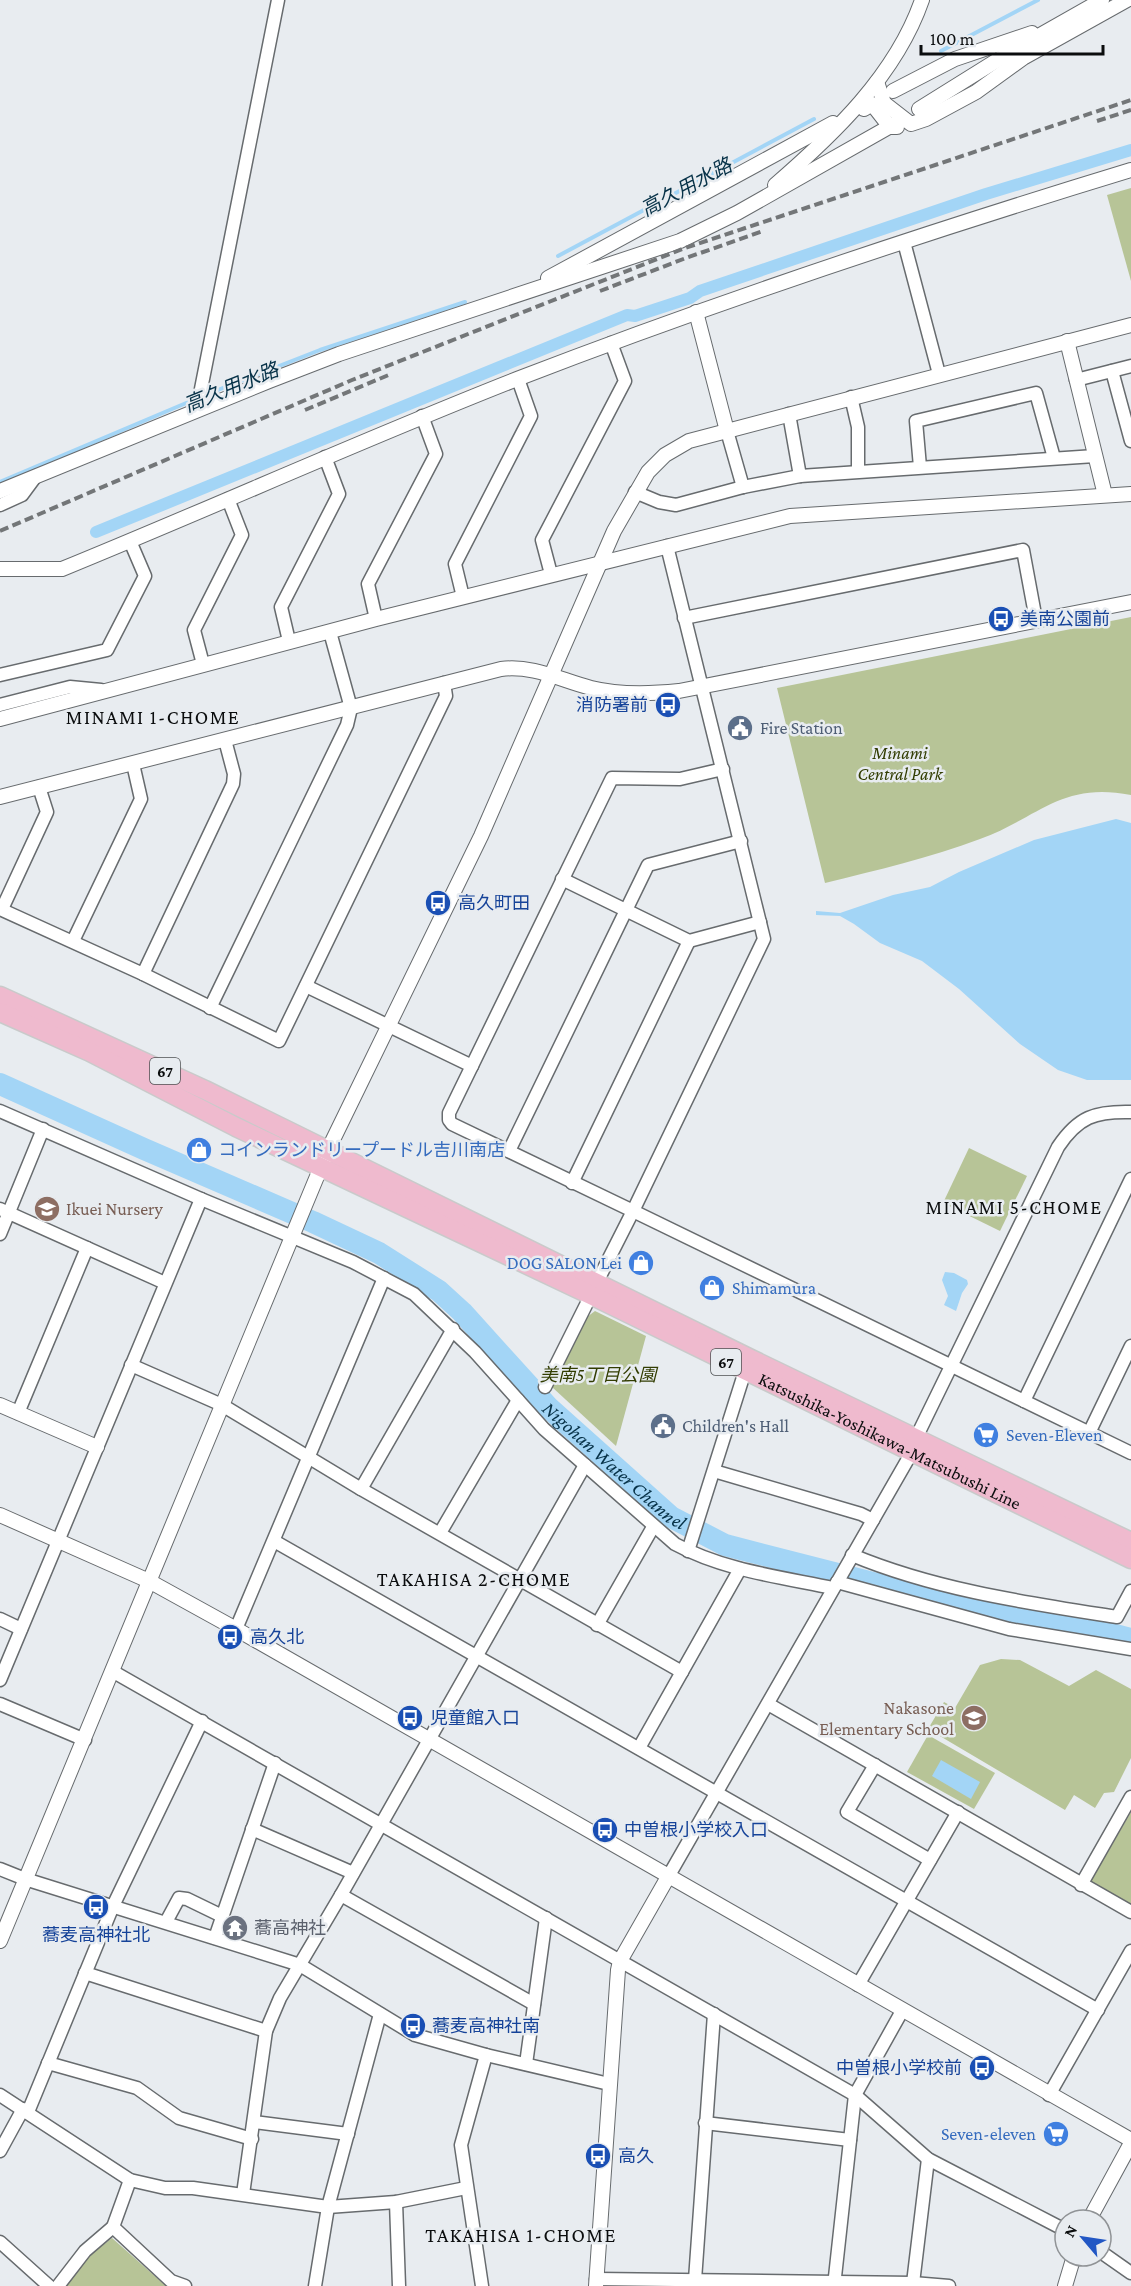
<svg xmlns="http://www.w3.org/2000/svg" width="1131" height="2286" font-family="'Crimson Pro','Noto Sans JP',serif">
	<style>
		.green { fill: #b7c497 }
		.water { fill: #a3d5f6 }
		.lines { fill: none; stroke-linecap: round; stroke-linejoin: round }
		.stream { stroke: #a3d5f6; stroke-width: 4 }
		.canal { stroke: #a3d5f6; stroke-width: 12 }
		.river { stroke: #a3d5f6; stroke-width: 22 }
		.minor-casing { stroke: #676b6e; stroke-width: 15 }
		.tertiary-casing { stroke: #676b6e; stroke-width: 16 }
		.primary-casing { stroke: #c9caca; stroke-width: 21 }
		.minor { stroke: #fff; stroke-width: 12 }
		.tertiary { stroke: #fff; stroke-width: 14 }
		.primary { stroke: #efbace; stroke-width: 18 }
		.rail { stroke: #737678; stroke-width: 4; stroke-dasharray: 9 4.5; stroke-linecap: butt }
		.labels { text-anchor: middle; stroke-width: 5; stroke-linejoin: round; paint-order: stroke }
		.shield { fill: #e8ecf0; stroke: #4d5052; stroke-width: 1.5 }
		.shield-label { font-size: 16px; font-weight: bold; fill: #0b0d0e }
		.transit-label { font-size: 18px; fill: #164399; stroke: #e8ecf0; text-anchor: start }
		.service-label { font-size: 18px; fill: #4e5e75; stroke: #e8ecf0; text-anchor: start }
		.park-label { font-size: 18px; font-style: italic; fill: #323d02; stroke: #e8ecf0 }
		.shop-label { font-size: 18px; fill: #366cbe; stroke: #e8ecf0; text-anchor: start }
		.education-label { font-size: 18px; fill: #785e54; stroke: #e8ecf0; text-anchor: start }
		.street-label { font-size: 18px; fill: #0b0d0e; stroke: #e8ecf0 }
		.worship-label { font-size: 18px; fill: #5b616d; stroke: #e8ecf0; text-anchor: start }
		.water-label { font-size: 20px; font-style: italic; fill: #073248; stroke: #e8ecf0 }
		.neighbourhood-label { font-size: 20px; letter-spacing: 1.5px; fill: #0b0d0e; stroke: #e8ecf0 }
	</style>
	<rect width="100%" height="100%" fill="#e8ecf0"/>
	<g class="green">
		<path d="M 1131,188 L 1131,281 L 1107,195 Z"/>
		<path d="M 1131,617 L 1131,795 C 1061,781 1038,818 980,839 C 930,858 877,870 825,883 L 777,688 Z"/>
		<path d="M 969,1148 L 1027,1176 L 1000,1231 L 943,1203 Z"/>
		<path d="M 595,1311 L 646,1336 L 616,1446 L 552,1387 L 587,1317 Z"/>
		<path d="M 1001,1659 L 1020,1660 L 1069,1686 L 1096,1670 L 1131,1689 L 1131,1758 L 1114,1792 L 1104,1793 L 1095,1808 L 1074,1795 L 1065,1810 L 928,1729 L 944,1702 L 955,1708 L 980,1665 Z"/>
		<path d="M 928,1735 L 995,1773 L 974,1809 L 907,1772 Z"/>
		<path d="M 1131,1812 L 1131,1905 L 1090,1882 Z"/>
		<path d="M 112,2238 L 166,2286 L 64,2286 L 89,2256 Z"/>
	</g>
	<g class="water">
		<path d="M 1116,819 L 1131,823 L 1131,1080 L 1087,1080 L 1058,1070 L 1020,1044 L 959,989 L 922,961 L 880,943 L 854,924 L 840,916 L 816,915 L 816,911 L 840,913 L 893,895 L 930,887 L 959,872 L 1034,840 Z"/>
		<path d="M 945,1272 L 954,1273 L 967,1280 L 968,1284 L 962,1293 L 956,1311 L 944,1305 L 948,1296 L 942,1280 Z"/>
		<path d="M 941,1760 L 980,1782 L 971,1799 L 932,1776 Z"/>
	</g>
	<g class="lines">
		<g class="stream">
			<path d="M 941,51 L 1038,0"/>
			<path d="M 558,256 L 814,119"/>
			<path d="M 205,395 L 320,350 L 465,302"/>
			<path d="M 0,482 L 198,398"/>
		</g>
		<path class="canal" d="M 96,532 L 627,315 L 635,316 L 690,298 L 700,291 L 986,194 L 1131,150"/>
		<path class="river" id="s1" d="M 0,1084 L 144,1149 L 313,1222 L 379,1253 L 439,1291 L 462,1312 L 548,1407 L 671,1517 L 725,1545 L 947,1602 L 1100,1631 L 1131,1639"/>
		<g class="minor-casing">
			<g id="minor">
				<path d="M 904,242 L 939,374"/>
				<path d="M 1112,371 L 1131,441"/>
				<path d="M 1076,380 L 1131,366"/>
				<path d="M 851,397 L 858,427 L 858,471"/>
				<path d="M 202,408 L 201,389 L 278,0"/>
				<path d="M 789,414 L 800,476"/>
				<path d="M 727,431 L 743,487"/>
				<path d="M 920,467 L 916,421 L 1036,393 L 1054,458"/>
				<path d="M 635,492 L 659,502 L 676,505 L 743,487 L 800,476 L 1095,456"/>
				<path d="M 0,505 L 22,495 L 36,476"/>
				<path d="M 551,574 L 542,540 L 625,381 L 611,343"/>
				<path d="M 463,597 L 455,564 L 531,416 L 518,379"/>
				<path d="M 684,618 L 1023,550 L 1036,620"/>
				<path d="M 376,619 L 368,584 L 436,454 L 422,416"/>
				<path d="M 289,641 L 281,607 L 339,494 L 325,457"/>
				<path d="M 203,664 L 194,630 L 242,535 L 228,499"/>
				<path d="M 0,675 L 107,650 L 145,576 L 130,541"/>
				<path d="M 0,705 L 70,687 L 101,690"/>
				<path d="M 723,769 L 680,779 L 612,778 L 449,1113 L 449,1120 L 452,1124 L 633,1211 L 1131,1453"/>
				<path d="M 562,879 L 689,941 L 760,922"/>
				<path d="M 0,909 L 143,974 L 279,1041 L 446,696 L 444,683"/>
				<path d="M 2,909 L 47,812 L 39,787"/>
				<path d="M 73,941 L 141,799 L 133,764"/>
				<path d="M 143,974 L 233,784 L 234,774 L 225,740"/>
				<path d="M 306,986 L 472,1066"/>
				<path d="M 210,1008 L 347,725 L 351,708 L 330,632"/>
				<path d="M 0,1111 L 201,1199 L 353,1262 L 414,1294 L 475,1352 L 544,1429 L 675,1544 C 723,1570 780,1577 833,1588"/>
				<path d="M 509,1151 L 648,865 L 741,841"/>
				<path d="M 572,1183 L 689,941"/>
				<path d="M 0,1209 L 165,1283"/>
				<path d="M 0,1234 L 43,1129"/>
				<path d="M 597,1282 L 633,1211 L 764,939 L 667,546"/>
				<path d="M 131,1365 L 222,1405 L 361,1489 L 682,1672"/>
				<path d="M 545,1387 L 591,1295"/>
				<path d="M 1024,1401 L 1131,1179"/>
				<path d="M 18,1413 L 87,1248"/>
				<path d="M 1089,1433 L 1131,1346"/>
				<path d="M 916,1438 L 1058,1147 C 1078,1117 1095,1111 1131,1112"/>
				<path d="M 714,1471 L 861,1514 L 873,1520"/>
				<path d="M 361,1489 L 453,1329"/>
				<path d="M 440,1533 L 518,1400"/>
				<path d="M 274,1541 L 1098,2010"/>
				<path d="M 688,1551 L 745,1371"/>
				<path d="M 852,1555 C 936,1590 1028,1603 1117,1617 L 1131,1591"/>
				<path d="M 837,1582 L 1009,1629 L 1131,1649"/>
				<path d="M 0,1619 L 21,1629"/>
				<path d="M 597,1625 L 653,1527"/>
				<path d="M 236,1629 L 384,1278"/>
				<path d="M 112,1671 L 855,2095 L 928,2159 L 1065,2230"/>
				<path d="M 0,1680 L 201,1199"/>
				<path d="M 0,1704 L 85,1740"/>
				<path d="M 768,1704 L 1131,1912"/>
				<path d="M 639,1748 L 740,1569"/>
				<path d="M 875,1765 L 847,1812 L 930,1860"/>
				<path d="M 252,1829 L 353,1873"/>
				<path d="M 0,1869 L 25,1879 L 300,1965 L 415,2035 L 486,2055 L 609,2084"/>
				<path d="M 668,1877 L 912,1452"/>
				<path d="M 1081,1885 L 1131,1797"/>
				<path d="M 341,1895 L 534,2004"/>
				<path d="M 166,1922 L 179,1898 L 187,1899 L 222,1916"/>
				<path d="M 215,1938 L 275,1763"/>
				<path d="M 85,1973 L 266,2031"/>
				<path d="M 858,1985 L 958,1812"/>
				<path d="M 48,2063 L 137,2088 L 179,2118 L 252,2139"/>
				<path d="M 526,2064 L 546,1918"/>
				<path d="M 0,2095 L 130,2180 L 165,2188 L 193,2188 L 328,2207 L 396,2202 L 466,2188"/>
				<path d="M 1049,2095 L 1131,1951"/>
				<path d="M 28,2112 L 113,1906 L 202,1721"/>
				<path d="M 254,2122 L 348,2134"/>
				<path d="M 705,2123 L 850,2140"/>
				<path d="M 0,2151 L 23,2109"/>
				<path d="M 130,2180 L 113,2227 L 171,2281 L 185,2286"/>
				<path d="M 243,2194 L 266,2031 L 280,1998 L 341,1895 L 585,1465"/>
				<path d="M 396,2202 L 399,2286"/>
				<path d="M 0,2242 L 49,2286"/>
				<path d="M 1101,2252 L 1131,2273"/>
				<path d="M 596,2279 L 913,2283 L 949,2286"/>
				<path d="M 695,2280 L 714,2014"/>
				<path d="M 913,2283 L 928,2159"/>
				<path d="M 58,2286 L 85,2251 L 113,2227"/>
				<path d="M 315,2286 L 328,2207 L 380,2014"/>
				<path d="M 482,2286 L 461,2145 L 486,2055"/>
				<path d="M 834,2286 L 855,2095 L 902,2011"/>
			</g>
		</g>
		<g class="tertiary-casing">
			<g id="tertiary">
				<path d="M 877,82 L 884,103 L 911,124 L 926,119 L 976,92 L 1023,58 L 1127,0"/>
				<path d="M 893,91 L 955,59 L 1032,33"/>
				<path d="M 864,109 L 872,104 L 890,127 L 897,127"/>
				<path d="M 919,109 L 1012,51 L 1102,0"/>
				<path d="M 775,185 C 834,134 896,75 922,0"/>
				<path d="M 548,278 L 833,123"/>
				<path d="M 696,312 L 727,431"/>
				<path d="M 1067,341 L 1105,495"/>
				<path d="M 0,491 L 269,381 L 339,354 L 680,241 L 737,213 L 896,123"/>
				<path d="M 0,569 L 62,569 C 214,507 364,439 517,379 C 719,301 924,233 1131,170"/>
				<path d="M 0,719 L 376,619 L 790,516 L 1131,494"/>
				<path d="M 0,797 L 501,669 C 534,665 560,680 591,688 C 619,695 650,694 679,691 L 1131,602"/>
				<path d="M 0,1405 L 97,1447"/>
				<path d="M 0,1515 L 149,1581 L 236,1629 L 1131,2140"/>
				<path d="M 0,1941 L 328,1150 L 481,836 L 614,531 L 648,472 L 665,455 L 689,441 L 1131,325"/>
				<path d="M 1089,2220 L 1131,2143"/>
				<path d="M 596,2286 L 618,1970 L 620,1961 L 668,1877"/>
				<path d="M 1065,2286 L 1074,2256"/>
			</g>
		</g>
		<g class="primary-casing">
			<g id="primary">
				<path d="M 0,996 L 205,1090 L 751,1359 L 1131,1542"/>
				<path id="s2" d="M 0,1012 L 90,1052 L 236,1127 L 591,1295 L 1131,1559"/>
			</g>
		</g>
		<use href="#minor" class="minor"/>
		<use href="#tertiary" class="tertiary"/>
		<use href="#primary" class="primary"/>
		<g class="rail">
			<path d="M 1097,121 L 1131,110"/>
			<path d="M 600,291 L 686,258 L 763,231"/>
			<path d="M 305,410 L 391,374"/>
			<path d="M 0,531 L 352,380 L 685,248 L 1131,100"/>
		</g>
	</g>
	<defs>
		<g id="bus-disc" transform="scale(1.35)"><circle r="9.5" fill="#1a4fb4" stroke="#e8ecf0"/><path d="M-5-6H5V4H4V6H2V4H-2V6H-4V4H-5ZM-3.5-4V0h7V-4ZM-3.5 1.2v1.5H-2V1.2ZM2 1.2v1.5H3.5V1.2Z" fill="#fff"/></g>
		<g id="civic-disc" transform="scale(1.35)"><circle r="9.5" fill="#5c6f8a" stroke="#e8ecf0"/><path d="M-.6-6.5H3V-4.5H.6V-3L4-1V1h2V6H-6V1h2V-1L-.6-3ZM-1.2 2.5V6h2.4V2.5Z" fill="#fff"/></g>
		<g id="shop-disc" transform="scale(1.35)"><circle r="9.5" fill="#3f7fe0" stroke="#e8ecf0"/><path d="M-5-2.5h2.3a2.7 3.5 0 0 1 5.4 0H5L5.5 6h-11ZM-1.5-2.5h3a1.5 2.3 0 0 0-3 0Z" fill="#fff"/></g>
		<g id="school-disc" transform="scale(1.35)"><circle r="9.5" fill="#8d6e63" stroke="#e8ecf0"/><path d="M0-5L7-2L0 1L-7-2ZM-4 1L0 2.5L4 1V4Q0 6-4 4Z" fill="#fff"/></g>
		<g id="supermarket-disc" transform="scale(1.35)"><circle r="9.5" fill="#3f7fe0" stroke="#e8ecf0"/><path d="M-6-5.5h2.5l.6 2H6L4.5 2H-2.5L-4.4-4H-6ZM-1.5 3.2a1.3 1.3 0 1 0 .1 0ZM3 3.2a1.3 1.3 0 1 0 .1 0Z" fill="#fff"/></g>
		<g id="temple-disc" transform="scale(1.35)"><circle r="9.5" fill="#6b7280" stroke="#e8ecf0"/><path d="M0-6L5-2H3V0L6.5 2.5H4V6H1.5V3h-3V6H-4V2.5H-6.5L-3 0V-2H-5Z" fill="#fff"/></g>
	</defs>
	<g fill-rule="evenodd">
		<use href="#bus-disc" x="1001" y="619"/>
		<use href="#bus-disc" x="668" y="705"/>
		<use href="#civic-disc" x="740" y="728"/>
		<use href="#bus-disc" x="438" y="903"/>
		<use href="#shop-disc" x="199" y="1150"/>
		<use href="#school-disc" x="47" y="1209"/>
		<use href="#shop-disc" x="641" y="1263"/>
		<use href="#shop-disc" x="712" y="1288"/>
		<use href="#civic-disc" x="663" y="1426"/>
		<use href="#supermarket-disc" x="986" y="1435"/>
		<use href="#bus-disc" x="230" y="1637"/>
		<use href="#bus-disc" x="410" y="1718"/>
		<use href="#school-disc" x="974" y="1718"/>
		<use href="#bus-disc" x="605" y="1830"/>
		<use href="#bus-disc" x="96" y="1907"/>
		<use href="#temple-disc" x="235" y="1928"/>
		<use href="#bus-disc" x="413" y="2026"/>
		<use href="#bus-disc" x="982" y="2068"/>
		<use href="#supermarket-disc" x="1056" y="2134"/>
		<use href="#bus-disc" x="598" y="2156"/>
	</g>
	<g class="labels">
		<g class="shield">
			<rect x="150" y="1058" width="30" height="26" rx="4.5"/>
			<rect x="711" y="1349" width="30" height="26" rx="4.5"/>
		</g>
		<g class="shield-label">
			<text x="165" y="1077">67</text>
			<text x="726" y="1368">67</text>
		</g>
		<g class="transit-label">
			<text x="1020" y="625">美南公園前</text>
			<text x="648" y="711" text-anchor="end">消防署前</text>
			<text x="458" y="909">高久町田</text>
			<text x="250" y="1643">高久北</text>
			<text x="430" y="1724">児童館入口</text>
			<text x="624" y="1836">中曽根小学校入口</text>
			<text x="96" y="1941" text-anchor="middle">蕎麦高神社北</text>
			<text x="432" y="2032">蕎麦高神社南</text>
			<text x="962" y="2074" text-anchor="end">中曽根小学校前</text>
			<text x="618" y="2162">高久</text>
		</g>
		<g class="service-label">
			<text x="760" y="734">Fire Station</text>
			<text x="682" y="1432">Children's Hall</text>
		</g>
		<g class="park-label">
			<text x="900" y="759">Minami<tspan x="900" dy="21">Central Park</tspan></text>
			<text x="598" y="1381">美南5丁目公園</text>
		</g>
		<g class="shop-label">
			<text x="218" y="1156">コインランドリープードル吉川南店</text>
			<text x="622" y="1269" text-anchor="end">DOG SALON Lei</text>
			<text x="732" y="1294">Shimamura</text>
			<text x="1006" y="1441">Seven-Eleven</text>
			<text x="1036" y="2140" text-anchor="end">Seven-eleven</text>
		</g>
		<g class="education-label">
			<text x="66" y="1215">Ikuei Nursery</text>
			<text x="954" y="1714" text-anchor="end">Nakasone<tspan x="954" dy="21">Elementary School</tspan></text>
		</g>
		<g class="street-label">
			<text dy="6" stroke="none"><textPath href="#s2" startOffset="988">Katsushika-Yoshikawa-Matsubushi Line</textPath></text>
		</g>
		<g class="worship-label">
			<text x="254" y="1934">蕎高神社</text>
		</g>
		<g class="water-label">
			<text transform="translate(686 187) rotate(-28)" y="7">高久用水路</text>
			<text transform="translate(231 387) rotate(-22)" y="7">高久用水路</text>
			<text dy="7" stroke="none"><textPath href="#s1" startOffset="734">Nigohan Water Channel</textPath></text>
		</g>
		<g class="neighbourhood-label">
			<text x="153" y="724">MINAMI 1-CHOME</text>
			<text x="1014" y="1214">MINAMI 5-CHOME</text>
			<text x="474" y="1586">TAKAHISA 2-CHOME</text>
			<text x="521" y="2242">TAKAHISA 1-CHOME</text>
		</g>
	</g>
	<g transform="translate(1083 2238) rotate(299)"><circle r="28" fill="#e8ecf0" stroke="#909396" stroke-width="1.5"/>
	<path d="M0-4.5L10 22L0 15L-10 22Z" fill="#2257c4"/>
	<text y="-9" font-size="16" font-weight="bold" text-anchor="middle" fill="#0b0d0e">N</text>
	</g>
	<path d="M921 45v9h182v-9" fill="none" stroke="#0b0d0e" stroke-width="3"/>
	<text x="930" y="45" font-size="18" fill="#0b0d0e" stroke="#e8ecf0" stroke-width="4.5" paint-order="stroke">100 m</text>
</svg>
